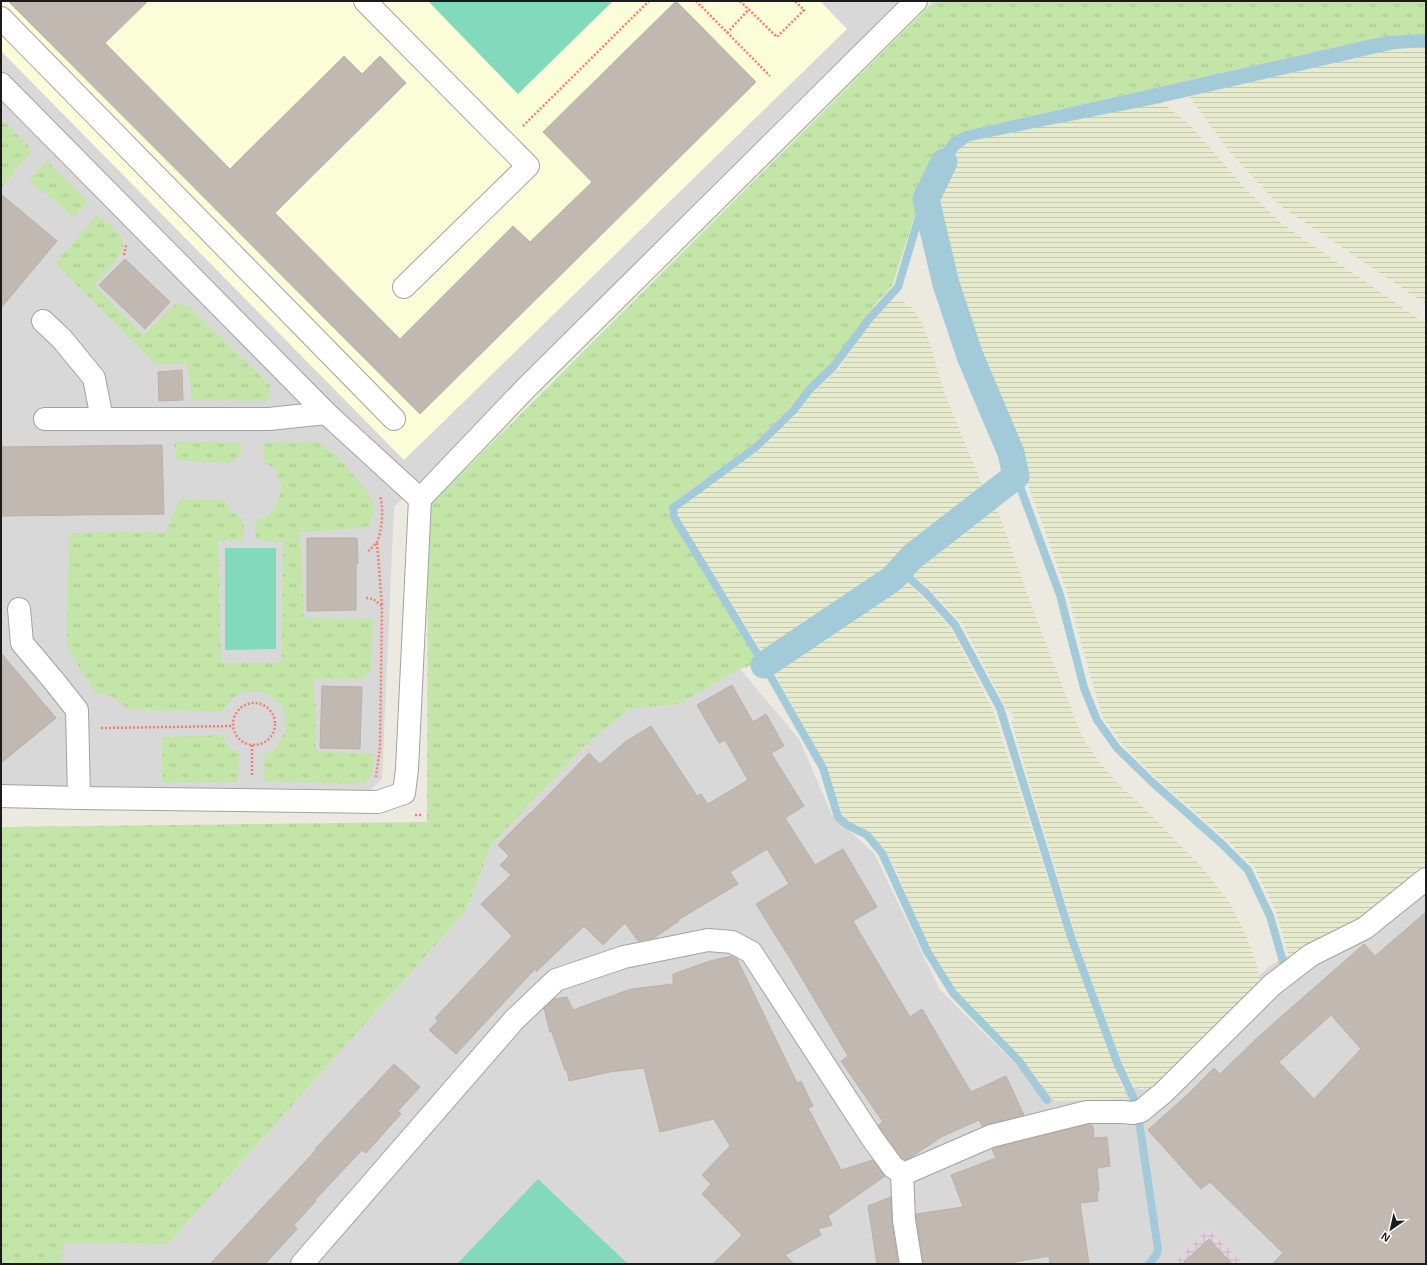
<svg xmlns="http://www.w3.org/2000/svg" width="1427" height="1265" font-family="Helvetica,sans-serif">
	<style>
		.residential { fill: #d9d8d8 }
		.industrial { fill: url(#industrial-grid) }
		.education { fill: #fbfdd9 }
		.farmland { fill: url(#farmland-rules) }
		.grass { fill: url(#grass-tufts) }
		.pitch { fill: #82d9bb }
		.water { fill: #a3cad9 }
		.lines { fill: none; stroke-linecap: round; stroke-linejoin: round }
		.stream { stroke: #a3cad9; stroke-width: 8 }
		.canal { stroke: #a3cad9; stroke-width: 27 }
		.building { fill: #c1b8b1; stroke: #bdb0a4; fill-rule: evenodd }
		.minor-casing { stroke: #a2a2a2; stroke-width: 24 }
		.path { stroke: #f3806c; stroke-width: 2.5; stroke-dasharray: 2 2; stroke-linecap: butt }
		.minor { stroke: #fff; stroke-width: 22 }
	</style>
	<defs>
		<pattern id="industrial-grid" width="8" height="8" patternUnits="userSpaceOnUse"><rect width="8" height="8" fill="#e5d3e1"/><path d="M0 4h8M4 0v8" fill="none" stroke="#c4b5c0"/></pattern>
		<pattern id="farmland-rules" width="6" height="5" patternUnits="userSpaceOnUse"><rect width="6" height="5" fill="#e7ebcd"/><path d="M0 2.5h6" fill="none" stroke="#c6c9af"/></pattern>
		<pattern id="grass-tufts" width="24" height="20" patternUnits="userSpaceOnUse"><rect width="24" height="20" fill="#c3e5a8"/><path d="M3 7l-1-3M5 7V3M7 7l1-3M15 17l-1-3M17 17v-4M19 17l1-3" fill="none" stroke="#a7c490"/></pattern>
	</defs>
	<rect width="100%" height="100%" fill="#ece9e1"/>
	<g class="residential">
		<path d="M 1,1 L 901,1 L 394,507 L 382,779 L 364,796 L 1,788 Z"/>
		<path d="M 740,669 L 799,739 L 832,815 L 874,853 L 940,990 L 1035,1083 L 1100,1098 L 1158,1080 L 1268,967 L 1360,915 L 1426,861 L 1426,1264 L 1244,1264 L 1208,1230 L 1173,1264 L 62,1264 L 62,1243 L 168,1244 L 466,911 L 491,845 L 585,746 L 629,709 L 679,704 Z"/>
	</g>
	<path class="industrial" d="M 1208,1229 L 1244,1264 L 1173,1264 Z"/>
	<path class="education" d="M 1,1 L 820,1 L 847,29 L 404,460 L 1,51 Z"/>
	<g class="farmland">
		<path d="M 1426,47 L 1426,304 L 1279,205 L 1229,151 L 1189,96 L 1395,49 Z"/>
		<path d="M 1162,102 L 1191,126 L 1245,188 L 1282,224 L 1426,324 L 1426,871 L 1380,907 L 1290,960 L 1276,912 L 1254,867 L 1227,840 L 1155,777 L 1121,742 L 1102,716 L 1066,589 L 1024,474 L 1015,445 L 957,294 L 936,220 L 932,196 L 958,150 L 970,141 Z"/>
		<path d="M 892,300 L 902,301 L 912,308 L 921,322 L 930,344 L 944,392 L 985,492 L 965,509 L 907,554 L 891,574 L 766,658 L 678,517 L 678,510 L 682,505 L 757,452 L 796,414 L 813,392 L 838,370 L 870,323 Z"/>
		<path d="M 995,503 L 1033,610 L 1077,724 L 1086,743 L 1100,763 L 1118,784 L 1144,808 L 1205,871 L 1229,902 L 1246,935 L 1255,959 L 1261,983 L 1155,1087 L 1140,1090 L 1130,1080 L 1121,1062 L 1075,935 L 1011,721 L 1014,720 L 1012,711 L 1008,712 L 962,623 L 928,588 L 912,574 L 910,568 L 913,564 L 959,533 Z"/>
		<path d="M 902,577 L 926,601 L 952,630 L 993,711 L 1067,938 L 1127,1099 L 1055,1101 L 1022,1059 L 955,989 L 930,949 L 914,915 L 898,874 L 883,847 L 870,834 L 851,823 L 842,814 L 837,804 L 826,765 L 771,667 Z"/>
	</g>
	<g class="grass">
		<path d="M 934,1 L 1426,1 L 1426,34 L 1385,36 L 965,131 L 951,138 L 944,147 L 917,209 L 892,286 L 874,306 L 831,366 L 807,388 L 789,409 L 753,444 L 677,500 L 669,508 L 670,517 L 758,663 L 740,669 L 679,704 L 629,709 L 585,746 L 491,845 L 466,911 L 168,1244 L 63,1243 L 62,1264 L 1,1264 L 1,827 L 427,822 L 428,510 L 431,504 Z"/>
		<path d="M 1,119 L 33,150 L 1,188 Z"/>
		<path d="M 47,161 L 88,202 L 74,217 L 28,180 Z"/>
		<path d="M 98,214 C 105,221 115,228 120,236 C 132,252 103,274 94,285 L 143,335 L 177,303 L 188,306 L 270,385 L 270,394 L 267,401 L 192,400 L 187,363 L 155,364 L 55,263 Z"/>
		<path d="M 175,441 L 241,443 L 241,453 L 232,463 L 175,460 Z"/>
		<path d="M 264,442 L 318,442 L 337,456 L 367,491 L 375,508 L 369,526 L 351,529 L 300,532 L 304,618 L 373,619 L 371,670 L 363,679 L 314,679 L 316,751 L 374,754 L 372,775 L 364,783 L 352,784 L 264,781 L 264,755 L 275,749 L 285,732 L 285,713 L 278,702 L 264,692 L 247,691 L 232,698 L 222,712 L 128,709 L 111,696 L 94,692 L 67,646 L 69,533 L 166,532 L 180,499 L 225,500 L 232,512 L 244,519 L 244,540 L 218,541 L 221,663 L 281,662 L 283,542 L 256,540 L 255,521 L 269,515 L 277,504 L 282,487 L 276,470 L 264,461 Z"/>
		<path d="M 222,735 L 229,747 L 239,753 L 238,782 L 162,782 L 162,737 Z"/>
	</g>
	<g class="pitch">
		<path d="M 428,1 L 613,1 L 518,94 Z"/>
		<path d="M 225,548 L 276,548 L 276,649 L 225,650 Z"/>
		<path d="M 538,1179 L 628,1264 L 457,1264 Z"/>
	</g>
	<path class="water" d="M 1426,34 L 1426,47 L 1395,49 L 1151,105 L 970,141 L 958,150 L 932,196 L 923,195 L 944,147 L 951,138 L 965,131 L 1385,36 Z"/>
	<g class="lines">
		<g class="stream">
			<path d="M 926,199 L 921,210 L 898,287 L 869,319 L 833,367 L 810,389 L 793,411 L 756,447 L 673,508 L 674,517 L 764,665 L 823,768 L 838,817 L 847,825 L 867,835 L 882,853 L 927,951 L 953,993 L 1019,1061 L 1047,1100"/>
			<path d="M 1016,476 L 1060,595 L 1084,688 L 1097,720 L 1117,748 L 1152,782 L 1222,844 L 1248,870 L 1270,916 L 1284,965"/>
			<path d="M 900,570 L 926,593 L 955,625 L 1000,708 L 1071,937 L 1118,1065 L 1135,1101 L 1139,1121 L 1158,1249 L 1157,1254 L 1149,1264"/>
		</g>
		<path class="canal" d="M 764,665 L 892,579 L 912,557 L 1016,476 L 1011,453 L 970,356 L 946,284 L 931,221 L 926,199 L 944,162"/>
	</g>
	<g class="building">
		<path d="M 8,1 L 148,1 L 105,43 L 230,169 L 344,56 L 362,74 L 380,56 L 406,83 L 275,213 L 400,339 L 513,226 L 530,242 L 592,182 L 543,132 L 676,1 L 756,82 L 420,414 Z"/>
		<path d="M 1,194 L 57,241 L 1,308 Z"/>
		<path d="M 125,259 L 170,302 L 145,329 L 99,285 Z"/>
		<path d="M 182,370 L 183,400 L 159,401 L 158,372 Z"/>
		<path d="M 162,445 L 164,514 L 1,516 L 1,447 Z"/>
		<path d="M 307,538 L 357,538 L 358,564 L 356,564 L 356,610 L 307,611 Z"/>
		<path d="M 1,653 L 56,718 L 1,763 Z"/>
		<path d="M 732,685 L 753,722 L 766,714 L 784,746 L 771,753 L 804,806 L 785,818 L 815,865 L 843,849 L 877,907 L 853,921 L 910,1017 L 922,1009 L 971,1092 L 1006,1076 L 1024,1115 L 982,1126 L 979,1120 L 941,1137 L 913,1156 L 905,1160 L 902,1158 L 878,1125 L 883,1122 L 841,1061 L 848,1056 L 791,960 L 756,904 L 789,884 L 767,849 L 730,872 L 738,884 L 678,920 L 679,921 L 654,938 L 638,941 L 625,923 L 603,945 L 584,926 L 536,972 L 536,968 L 456,1054 L 429,1030 L 438,1021 L 435,1018 L 512,936 L 481,904 L 511,875 L 500,865 L 509,856 L 498,845 L 530,813 L 531,813 L 589,753 L 600,764 L 625,742 L 651,726 L 697,796 L 701,794 L 708,804 L 748,780 L 725,740 L 719,743 L 697,705 Z"/>
		<path d="M 322,686 L 362,687 L 360,749 L 320,748 Z"/>
		<path d="M 1426,912 L 1426,1264 L 1272,1264 L 1283,1253 L 1210,1182 L 1201,1189 L 1148,1130 L 1188,1094 L 1214,1068 L 1220,1074 L 1258,1037 L 1364,944 L 1375,956 ZM 1331,1015 L 1361,1049 L 1314,1099 L 1279,1062 Z"/>
		<path d="M 732,956 L 737,959 L 797,1083 L 801,1081 L 813,1106 L 808,1108 L 841,1170 L 873,1160 L 885,1176 L 828,1216 L 832,1225 L 818,1229 L 821,1235 L 785,1255 L 794,1264 L 713,1264 L 742,1235 L 702,1194 L 711,1184 L 702,1175 L 730,1146 L 714,1119 L 660,1132 L 644,1068 L 610,1072 L 569,1081 L 567,1070 L 565,1070 L 551,1030 L 550,1032 L 544,1008 L 554,999 L 567,997 L 573,1010 L 631,989 L 673,984 L 673,974 L 710,961 Z"/>
		<path d="M 394,1064 L 420,1087 L 398,1111 L 401,1114 L 366,1153 L 362,1150 L 315,1200 L 316,1201 L 294,1225 L 297,1229 L 265,1264 L 210,1264 L 316,1150 L 315,1149 Z"/>
		<path d="M 1089,1124 L 1093,1126 L 1094,1138 L 1107,1137 L 1110,1166 L 1097,1168 L 1099,1191 L 1097,1191 L 1098,1201 L 1080,1203 L 1089,1264 L 1050,1264 L 1049,1256 L 1003,1264 L 923,1264 L 916,1214 L 963,1207 L 951,1175 L 996,1158 L 992,1149 L 995,1148 Z"/>
		<path d="M 891,1197 L 892,1222 L 898,1264 L 877,1264 L 868,1206 Z"/>
		<path d="M 1209,1239 L 1232,1264 L 1182,1264 Z"/>
	</g>
	<g class="lines">
		<g class="minor-casing">
			<g id="minor">
				<path d="M 365,1 L 528,166 L 404,287"/>
				<path d="M 1,18 L 394,419"/>
				<path d="M 1,84 L 326,413 L 420,499"/>
				<path d="M 43,321 L 62,339 L 94,378 L 102,419"/>
				<path d="M 45,419 L 269,419 L 326,413"/>
				<path d="M 19,609 L 22,643 L 54,681 L 77,710 L 79,798"/>
				<path d="M 1,796 L 79,798 L 378,802 L 404,793 L 407,769 L 420,499 L 526,388 L 916,1"/>
				<path d="M 902,1173 L 904,1220 L 911,1264"/>
				<path d="M 302,1264 L 514,1020 L 556,980 L 624,957 L 708,940 L 732,942 L 751,952 L 872,1138 L 893,1167 L 902,1173 L 908,1172 L 991,1136 L 1087,1112 L 1122,1112 L 1133,1113 L 1141,1111 L 1163,1093 L 1272,985 L 1311,955 L 1365,928 L 1426,879"/>
			</g>
		</g>
		<g class="path">
			<path d="M 696,1 L 770,76"/>
			<path d="M 740,1 L 777,37 L 804,10 L 795,1"/>
			<path d="M 727,33 L 749,9"/>
			<path d="M 523,126 L 649,1"/>
			<path d="M 124,255 L 126,245"/>
			<path d="M 377,543 L 382,606"/>
			<path d="M 368,551 C 371,549 375,545 377,542 C 382,532 384,506 380,496"/>
			<path d="M 366,598 L 373,599 L 382,606 L 380,747 L 376,777"/>
			<circle cx="254" cy="724" r="21"/>
			<path d="M 101,728 L 233,726"/>
			<path d="M 252,745 L 252,776"/>
			<path d="M 415,815 L 422,815"/>
		</g>
		<use href="#minor" class="minor"/>
	</g>
	<rect width="1427" height="1265" fill="none" stroke="#1b1b1b" stroke-width="4"/>
	<g transform="translate(1391 1229) rotate(214)" stroke="#ffffff" stroke-width="3" paint-order="stroke">
	<path d="M0-3L7 15L0 10L-7 15Z" fill="#1b1b1b"/>
	<text y="-6" font-size="11" font-weight="bold" text-anchor="middle" fill="#1b1b1b">N</text>
	</g>
</svg>
